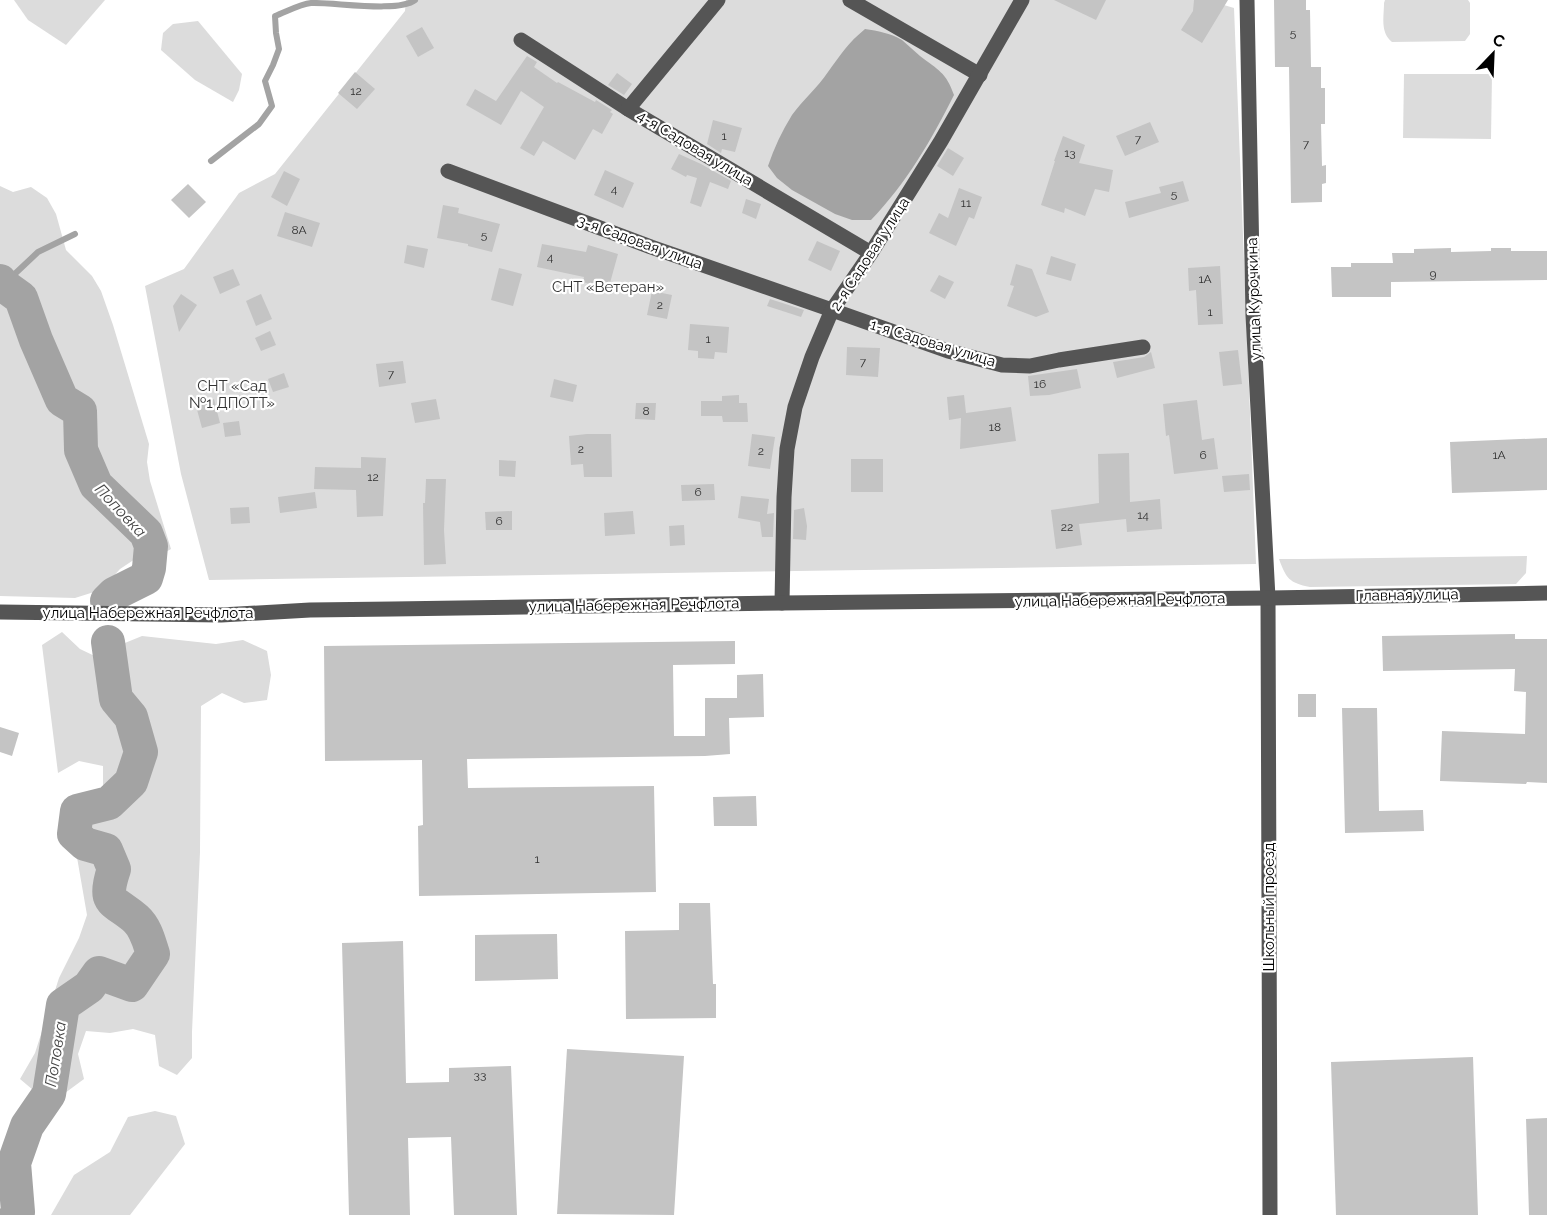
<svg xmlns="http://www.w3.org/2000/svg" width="1547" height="1215" font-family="Raleway,sans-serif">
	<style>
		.green { fill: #dcdcdc }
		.water { fill: #a3a3a3 }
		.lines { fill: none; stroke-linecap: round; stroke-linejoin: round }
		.stream { stroke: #a3a3a3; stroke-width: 6 }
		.river { stroke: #a3a3a3; stroke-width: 34 }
		.building { fill: #c4c4c4 }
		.minor { stroke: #555; stroke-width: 15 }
		.labels { text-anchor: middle; stroke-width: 4.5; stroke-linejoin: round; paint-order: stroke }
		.number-label { font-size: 12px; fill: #313131 }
		.street-label { font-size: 15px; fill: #000; stroke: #fff }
		.park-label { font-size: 15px; fill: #333; stroke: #fff }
		.water-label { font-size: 16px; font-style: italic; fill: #444; stroke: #fff }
	</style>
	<rect width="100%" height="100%" fill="#fff"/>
	<g class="green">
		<path d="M 14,0 L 105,0 L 66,45 L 28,20 Z"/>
		<path d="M 406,0 L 1207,0 L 1234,8 L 1256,564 L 209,580 L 181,474 L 145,286 L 184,269 L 239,193 L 275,174 L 405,11 Z"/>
		<path d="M 1385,0 L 1468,0 L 1470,3 L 1470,34 L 1465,41 L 1392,42 C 1380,32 1384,17 1384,3 Z"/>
		<path d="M 198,21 L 242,74 L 239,90 L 233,102 L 195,80 L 161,50 L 163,33 L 173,24 Z"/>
		<path d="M 1404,74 L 1492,74 L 1491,139 L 1403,138 Z"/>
		<path d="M 0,186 L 13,192 L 31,187 L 47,198 L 56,214 L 66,250 L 92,276 L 101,291 L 113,325 L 149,444 L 147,462 L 150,481 L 171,549 L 155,558 L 135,559 L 120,569 L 109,581 L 94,592 L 75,598 L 0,596 Z"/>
		<path d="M 1527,556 L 1526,573 L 1516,584 L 1310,587 C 1289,583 1286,578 1279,559 L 1303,559 Z"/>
		<path d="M 62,632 L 80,649 L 103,660 L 120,645 L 142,636 L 216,644 L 243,640 L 267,651 L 271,675 L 267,700 L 244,703 L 222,693 L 201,706 L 200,852 L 192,1032 L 192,1058 L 177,1075 L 159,1066 L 155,1035 L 133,1029 L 110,1033 L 86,1031 L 78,1054 L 84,1079 L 65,1093 L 39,1095 L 20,1079 L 35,1053 L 59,978 L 79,938 L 87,915 L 74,840 L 88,809 L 103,790 L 103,766 L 79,761 L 58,773 L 42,645 Z"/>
		<path d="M 155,1111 L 176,1116 L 185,1144 L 130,1215 L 51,1215 L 74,1175 L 110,1152 L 128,1117 Z"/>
	</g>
	<path class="water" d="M 865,29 C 878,31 890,33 902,40 C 908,45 914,51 920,56 C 938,70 946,72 954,95 C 932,139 906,184 871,220 L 852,220 L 835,214 L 792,190 L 777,178 L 768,166 C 774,148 782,131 792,115 C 803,100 818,87 828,72 C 841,54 848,43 865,29 Z"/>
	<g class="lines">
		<g class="stream">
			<path d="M 211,161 L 259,124 L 272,106 L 265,81 L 273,65 L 279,49 L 276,33 L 275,16 C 286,12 300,4 311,3 C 334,2 398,13 415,0"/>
			<path d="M 3,285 L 38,252 L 75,234"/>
		</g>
		<g class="river">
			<path d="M 0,281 L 3,285 L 21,298 L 36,340 L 62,400 L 80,411 L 81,450 L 96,485 L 146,533 L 151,546 L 149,568 L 146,578 L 114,594 L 107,601"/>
			<path d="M 16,1215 L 18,1212 L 14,1163 L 27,1126 L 49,1094 L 63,1005 L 89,987 L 99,973 L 132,985 L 153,954 C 149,942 146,928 136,919 C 113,899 102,905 114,869 L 106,850 L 85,844 L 74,834 L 77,811 L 109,803 L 131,782 L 141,752 L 131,717 L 116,699 L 108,642"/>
		</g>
	</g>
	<g class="building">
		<path d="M 1054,0 L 1106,0 L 1096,20 Z"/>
		<path d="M 1194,0 L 1228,0 L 1202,43 L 1181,30 L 1193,11 Z"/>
		<path d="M 1274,0 L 1306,0 L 1306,10 L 1310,10 L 1311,67 L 1321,67 L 1321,88 L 1325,88 L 1325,124 L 1321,124 L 1322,166 L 1326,165 L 1326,183 L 1322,184 L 1322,202 L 1291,203 L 1289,67 L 1275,67 Z"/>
		<path d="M 422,27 L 434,48 L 418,57 L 406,36 Z"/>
		<path d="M 527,56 L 537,62 L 534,67 L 557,83 L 558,82 L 595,102 L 596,100 L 612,110 L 610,112 L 613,114 L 602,134 L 593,129 L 575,160 L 543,141 L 534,156 L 520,148 L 544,107 L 521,91 L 501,125 L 466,105 L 475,89 L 496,101 Z"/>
		<path d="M 355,72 L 375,89 L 357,109 L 338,93 Z"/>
		<path d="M 617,73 L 632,84 L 624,95 L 608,85 Z"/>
		<path d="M 713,120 L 742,128 L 735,152 L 722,149 L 721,153 L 707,144 Z"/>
		<path d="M 1150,122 L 1159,142 L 1125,156 L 1116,136 Z"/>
		<path d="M 1063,136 L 1085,145 L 1079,163 L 1113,170 L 1109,192 L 1095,189 L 1085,216 L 1065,208 L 1064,213 L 1041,205 L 1055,161 L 1054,161 Z"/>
		<path d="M 948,148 L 964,158 L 953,176 L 937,166 Z"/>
		<path d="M 679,154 L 701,164 L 731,181 L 728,189 L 710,182 L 701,207 L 690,203 L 697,178 L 687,175 L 686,177 L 671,169 Z"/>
		<path d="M 605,170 L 634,183 L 623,208 L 594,195 Z"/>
		<path d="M 284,171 L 300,179 L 287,206 L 271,197 Z"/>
		<path d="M 1183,181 L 1189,201 L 1129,218 L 1125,202 L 1161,193 L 1159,187 Z"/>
		<path d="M 188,184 L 206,202 L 189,218 L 171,200 Z"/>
		<path d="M 959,188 L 982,197 L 974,219 L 969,217 L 956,246 L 929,233 L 939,213 L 948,218 Z"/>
		<path d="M 746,199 L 761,204 L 756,219 L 742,213 Z"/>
		<path d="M 443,205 L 459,208 L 458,213 L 500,224 L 492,252 L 468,246 L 468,244 L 437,238 Z"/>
		<path d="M 285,212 L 320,223 L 312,247 L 277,236 Z"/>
		<path d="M 817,241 L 840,251 L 831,271 L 808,260 Z"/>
		<path d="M 542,244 L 586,252 L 588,245 L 618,254 L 610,283 L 601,280 L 599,287 L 583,282 L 584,277 L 537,267 Z"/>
		<path d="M 407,245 L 428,249 L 424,268 L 404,263 Z"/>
		<path d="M 1451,248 L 1451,252 L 1491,251 L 1491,248 L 1511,248 L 1511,251 L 1547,251 L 1547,280 L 1391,282 L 1391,297 L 1332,297 L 1331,267 L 1351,267 L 1351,263 L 1393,263 L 1392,253 L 1414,253 L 1414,249 Z"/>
		<path d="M 1051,256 L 1076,264 L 1071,281 L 1046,274 Z"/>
		<path d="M 1016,264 L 1032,269 L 1049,312 L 1036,317 L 1007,306 L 1014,286 L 1010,285 Z"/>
		<path d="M 1220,266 L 1223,324 L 1198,325 L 1196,290 L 1189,291 L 1188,268 Z"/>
		<path d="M 499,268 L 522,274 L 513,306 L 491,300 Z"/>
		<path d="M 233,269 L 240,285 L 220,294 L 213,277 Z"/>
		<path d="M 939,275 L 954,282 L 945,299 L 930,291 Z"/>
		<path d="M 652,291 L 672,295 L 667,319 L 647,315 Z"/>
		<path d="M 181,294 L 197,305 L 179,332 L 173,306 Z"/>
		<path d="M 261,294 L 272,319 L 256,326 L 246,301 Z"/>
		<path d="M 770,299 L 804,310 L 801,317 L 767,306 Z"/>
		<path d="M 690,324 L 729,327 L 727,353 L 715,352 L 714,359 L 698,358 L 698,351 L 688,350 Z"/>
		<path d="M 270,331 L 276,345 L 261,351 L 255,338 Z"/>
		<path d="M 847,347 L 880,348 L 878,377 L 846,375 Z"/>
		<path d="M 1238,350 L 1242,384 L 1223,386 L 1219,352 Z"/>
		<path d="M 1151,352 L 1155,368 L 1117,378 L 1113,362 L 1144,357 Z"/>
		<path d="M 403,361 L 406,383 L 379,387 L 376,364 Z"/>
		<path d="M 1077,369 L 1081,388 L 1049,395 L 1030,396 L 1028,376 Z"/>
		<path d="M 284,373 L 289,387 L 273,392 L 268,379 Z"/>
		<path d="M 554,379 L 577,385 L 573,402 L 550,397 Z"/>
		<path d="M 739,395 L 739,403 L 747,403 L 748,422 L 723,422 L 722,416 L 701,416 L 701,401 L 722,401 L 722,396 Z"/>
		<path d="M 964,395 L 966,413 L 1011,407 L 1016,441 L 960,449 L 961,418 L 949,420 L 947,397 Z"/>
		<path d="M 214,399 L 220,423 L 202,428 L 196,406 Z"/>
		<path d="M 436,399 L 440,419 L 415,423 L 411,403 Z"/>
		<path d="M 1197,400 L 1202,440 L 1214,438 L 1218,469 L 1174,474 L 1169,435 L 1166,436 L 1163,404 Z"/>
		<path d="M 636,403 L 656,403 L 655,420 L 635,419 Z"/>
		<path d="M 239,421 L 241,435 L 225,437 L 223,423 Z"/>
		<path d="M 587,434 L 611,434 L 612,477 L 584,477 L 583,464 L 571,465 L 569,436 Z"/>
		<path d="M 752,434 L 775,437 L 770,469 L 748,466 Z"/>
		<path d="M 1547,438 L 1547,490 L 1452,493 L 1450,442 Z"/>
		<path d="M 1129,453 L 1130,502 L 1160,499 L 1162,529 L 1127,532 L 1126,519 L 1079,524 L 1082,545 L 1056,549 L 1051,510 L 1099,503 L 1098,454 Z"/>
		<path d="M 361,457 L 386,458 L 383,516 L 357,517 L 356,490 L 314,489 L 315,467 L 361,468 Z"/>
		<rect x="851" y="459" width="32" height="33"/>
		<path d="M 499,460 L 516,461 L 515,477 L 499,476 Z"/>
		<path d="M 1249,474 L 1250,490 L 1224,492 L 1222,476 Z"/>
		<path d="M 426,479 L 446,479 L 444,530 L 446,564 L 424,565 L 423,503 L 425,503 Z"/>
		<path d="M 714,484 L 715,500 L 682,501 L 681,485 Z"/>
		<path d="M 315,492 L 317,508 L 280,513 L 278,497 Z"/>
		<path d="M 741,496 L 769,499 L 767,514 L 774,513 L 773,537 L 762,537 L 760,522 L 738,518 Z"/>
		<path d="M 249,507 L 250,523 L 231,524 L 230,508 Z"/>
		<path d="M 804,508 L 807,526 L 806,540 L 793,539 L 794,510 Z"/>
		<path d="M 512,511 L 512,530 L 486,530 L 485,512 Z"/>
		<path d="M 633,511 L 635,534 L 605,536 L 604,513 Z"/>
		<path d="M 684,525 L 685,545 L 670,546 L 669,526 Z"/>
		<path d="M 1515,634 L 1515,639 L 1547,639 L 1547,783 L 1527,782 L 1526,784 L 1440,781 L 1442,731 L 1525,734 L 1526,692 L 1514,691 L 1515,669 L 1383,671 L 1382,636 Z"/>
		<path d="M 735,641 L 735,664 L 673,665 L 674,736 L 705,736 L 705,698 L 737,698 L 737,675 L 763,674 L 764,717 L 729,718 L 730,754 L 705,756 L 467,759 L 468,788 L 654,786 L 656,892 L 419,896 L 418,826 L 423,825 L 422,760 L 325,761 L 324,646 Z"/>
		<rect x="1298" y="694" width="18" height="23"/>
		<path d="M 1342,708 L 1377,708 L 1379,811 L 1423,810 L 1424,831 L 1345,833 Z"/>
		<path d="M 0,727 L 19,733 L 12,756 L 0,752 Z"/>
		<path d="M 756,796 L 757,826 L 714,826 L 713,797 Z"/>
		<path d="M 679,903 L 710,903 L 713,984 L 716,984 L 716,1018 L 626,1019 L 625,931 L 679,930 Z"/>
		<path d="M 557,934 L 558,979 L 475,981 L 475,935 Z"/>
		<path d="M 403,941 L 406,1083 L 449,1082 L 449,1068 L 511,1066 L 517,1215 L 454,1215 L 451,1137 L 408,1138 L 410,1215 L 349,1215 L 342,943 Z"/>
		<path d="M 567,1049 L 684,1056 L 674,1215 L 557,1214 Z"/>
		<path d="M 1473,1057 L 1478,1215 L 1336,1215 L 1331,1062 Z"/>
		<path d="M 1547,1118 L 1547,1215 L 1529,1215 L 1526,1119 Z"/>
	</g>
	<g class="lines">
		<g class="minor">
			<path d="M 850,0 L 980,75"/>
			<path d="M 1247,0 L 1253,315 L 1268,598 L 1270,1215"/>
			<path d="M 521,40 L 628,109 L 871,253"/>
			<path d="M 628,109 L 718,0"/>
			<path d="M 448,171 L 651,247 L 832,310 L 948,351 L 1002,365 L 1030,366 L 1059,360 L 1143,347"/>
			<path d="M 782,603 L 784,497 L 787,449 L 795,407 L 812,357 L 832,310 L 871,253 L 941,141 L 1022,0"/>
			<path d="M 0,612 L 221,615 L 310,610 L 393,609 L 782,603 L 1268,598 L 1547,593"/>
		</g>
	</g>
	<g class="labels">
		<g class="number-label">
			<text x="1293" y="37">5</text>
			<text x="356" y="95">12</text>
			<text x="724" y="140">1</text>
			<text x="1138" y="143">7</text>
			<text x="1306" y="148">7</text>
			<text x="1070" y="157">13</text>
			<text x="614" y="193">4</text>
			<text x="1174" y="198">5</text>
			<text x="966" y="207">11</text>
			<text x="299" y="234">8А</text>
			<text x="484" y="239">5</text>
			<text x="550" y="261">4</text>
			<text x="1433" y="278">9</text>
			<text x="1205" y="283">1А</text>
			<text x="660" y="309">2</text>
			<text x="1210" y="316">1</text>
			<text x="708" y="343">1</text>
			<text x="863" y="366">7</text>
			<text x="391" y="378">7</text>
			<text x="1040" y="388">16</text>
			<text x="646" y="415">8</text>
			<text x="995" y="431">18</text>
			<text x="581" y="453">2</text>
			<text x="761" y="455">2</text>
			<text x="1203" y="459">6</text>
			<text x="1499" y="459">1А</text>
			<text x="373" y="481">12</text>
			<text x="698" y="496">6</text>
			<text x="1143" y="519">14</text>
			<text x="499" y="525">6</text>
			<text x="1067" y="531">22</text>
			<text x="537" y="863">1</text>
			<text x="480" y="1079">33</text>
		</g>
		<g class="street-label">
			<text transform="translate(695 148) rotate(31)" y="5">4-я Садовая улица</text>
			<text transform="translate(640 242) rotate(20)" y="5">3-я Садовая улица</text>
			<text transform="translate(870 254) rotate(-57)" y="5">2-я Садовая улица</text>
			<text transform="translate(1254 299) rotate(-92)" y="5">улица Курочкина</text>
			<text transform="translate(933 343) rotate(17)" y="5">1-я Садовая улица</text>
			<text transform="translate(1407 595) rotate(-1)" y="5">Главная улица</text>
			<text transform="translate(1120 600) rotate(-1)" y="5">улица Набережная Речфлота</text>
			<text transform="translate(634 605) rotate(-1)" y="5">улица Набережная Речфлота</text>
			<text x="148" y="618">улица Набережная Речфлота</text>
			<text transform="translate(1269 907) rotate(-90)" y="5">Школьный проезд</text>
		</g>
		<g class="park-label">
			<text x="608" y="292">СНТ «Ветеран»</text>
			<text x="232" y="391">СНТ «Сад<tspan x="232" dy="17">№1 ДПОТТ»</tspan></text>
		</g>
		<g class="water-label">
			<text transform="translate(121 510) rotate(47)" y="6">Поповка</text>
			<text transform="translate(55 1054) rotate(-81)" y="6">Поповка</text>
		</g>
	</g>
	<g transform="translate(1493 54) rotate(23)" stroke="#ffffff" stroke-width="4.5" paint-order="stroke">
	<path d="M0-4.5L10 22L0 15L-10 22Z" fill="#000000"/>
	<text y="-9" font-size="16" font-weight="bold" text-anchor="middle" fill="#000000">С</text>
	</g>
</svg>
